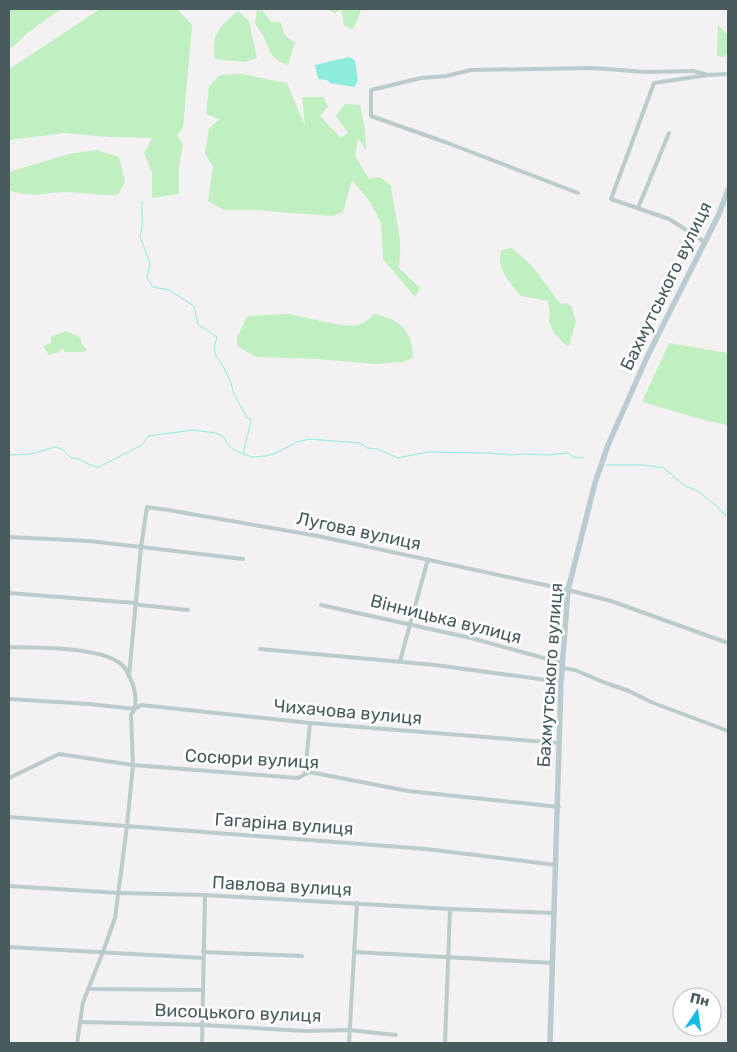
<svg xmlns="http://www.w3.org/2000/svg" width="737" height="1052" font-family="Rubik,sans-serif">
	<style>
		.green { fill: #c0efc1 }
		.water { fill: #8eecdd }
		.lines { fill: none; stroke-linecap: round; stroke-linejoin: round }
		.stream { stroke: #8eecdd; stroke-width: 1 }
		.minor { stroke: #bccccd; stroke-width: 4 }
		.secondary { stroke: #bacccf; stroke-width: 5.5 }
		.labels { text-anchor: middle; stroke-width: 5; stroke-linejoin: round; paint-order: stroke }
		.street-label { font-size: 18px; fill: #485c5e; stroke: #fff }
	</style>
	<rect width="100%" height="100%" fill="#f3f1f1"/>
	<g class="green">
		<path d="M 9,9 L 61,9 L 30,31 L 14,46 L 9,48 Z"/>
		<path d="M 100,9 L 177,9 L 192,25 L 183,128 L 177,135 L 183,145 L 179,165 L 179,194 L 152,198 L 152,173 L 144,153 L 152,138 L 109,137 L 65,133 L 9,140 L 9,69 Z"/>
		<path d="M 328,9 L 361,9 L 358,19 L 352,30 L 344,25 L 341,10 L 334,13 Z"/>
		<path d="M 257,10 L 264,12 L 271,22 L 281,22 C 283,33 285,38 295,42 L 288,65 C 271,58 272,56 265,40 C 263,34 258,28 255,23 Z"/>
		<path d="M 238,11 L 249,21 L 257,58 L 245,62 L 215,59 C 211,33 220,27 238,11 Z"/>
		<path d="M 718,25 L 728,35 L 728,52 L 725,57 L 717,56 Z"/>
		<path d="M 242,74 L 287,83 L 305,126 L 302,97 L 323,97 L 328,106 L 320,116 L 341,138 L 348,133 L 336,116 L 345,104 L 360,105 L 365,130 L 366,150 L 358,138 L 355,156 L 369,179 L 380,177 L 391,186 C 393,206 399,224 400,244 C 401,252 399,260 399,268 L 420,288 L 415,297 L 383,259 L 381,223 L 370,202 L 352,180 L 343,212 L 332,216 L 254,210 L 224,210 L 208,201 L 213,167 L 205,153 L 209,129 L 219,119 L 206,114 L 209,86 L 220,75 Z"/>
		<path d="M 96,150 L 119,157 L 125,181 L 118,195 C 100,196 81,192 63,192 C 45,193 27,198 9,190 L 9,172 L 69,154 Z"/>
		<path d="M 511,248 C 524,257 535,268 544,282 C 550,289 554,297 561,304 L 567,303 L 571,306 L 576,321 L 569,346 L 564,344 L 554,333 L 549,321 L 550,313 L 548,301 L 521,296 C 511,285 494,265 502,250 Z"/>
		<path d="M 289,314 C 305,317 344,328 357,325 C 365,323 369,319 374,314 C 400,319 413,331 413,358 L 402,362 L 376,364 L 319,359 L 256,357 L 237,346 L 237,338 L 247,316 Z"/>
		<path d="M 66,331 L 80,337 L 82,344 L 87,350 L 83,352 L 65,352 L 62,348 L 59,352 L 49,355 L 43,346 L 51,343 L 51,337 Z"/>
		<path d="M 669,343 L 728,353 L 728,425 L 704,420 L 642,402 Z"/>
	</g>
	<path class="water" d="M 349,57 L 355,60 L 358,81 L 354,87 L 330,83 L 327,80 L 318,79 L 315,65 Z"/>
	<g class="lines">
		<g class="stream">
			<path d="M 142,202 C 141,214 144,226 140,236 L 150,264 L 147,278 L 153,287 L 169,290 L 194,306 L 198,324 L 217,337 L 214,348 L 216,356 L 223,366 L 231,383 L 234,394 L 247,418 L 251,419 C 250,433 244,440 244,454"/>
			<path d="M 9,455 L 31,454 L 55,447 L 62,449 L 71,458 C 82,457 88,467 99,467 L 142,445 L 148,436 L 193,430 L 216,433 L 223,436 L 228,445 L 236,451 L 252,457 L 266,456 L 276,453 L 297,442 L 309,439 L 360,443 L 367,448 L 378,449 L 398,458 L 427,452 L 486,453 L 512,455 L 521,454 L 548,455 L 568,453 L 574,457 L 583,458"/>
			<path d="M 606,465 L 644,465 L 664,468 L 685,486 L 696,490 L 718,507 L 725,515 L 728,515"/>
		</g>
		<g class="minor">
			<path d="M 578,193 L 445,142 L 371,116 L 371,90 L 421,78 L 446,76 L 471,70 L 594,68 L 645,72 L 693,71 L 708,75"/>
			<path d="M 638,208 L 669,133"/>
			<path d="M 705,242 L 669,219 L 611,199 L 654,83 L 708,75 L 728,74"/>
			<path d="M 9,537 L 89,541 L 141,547 L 147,507 L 168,510 L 318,536 L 568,590 L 611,601 L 728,643"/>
			<path d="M 9,593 L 135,603 L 140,605 L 188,610"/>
			<path d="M 321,605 L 471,638 L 562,663"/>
			<path d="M 9,647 C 36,648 105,646 123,666 C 126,668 127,673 129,676"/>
			<path d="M 260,649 L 435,665 L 561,682"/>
			<path d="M 400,661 L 428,559"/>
			<path d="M 562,668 L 575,670 L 603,682 L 629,691 L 651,702 L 728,731"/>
			<path d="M 9,699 L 89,704 L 135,709 L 141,705 L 310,723 L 559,743"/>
			<path d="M 305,774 L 310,723"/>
			<path d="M 9,778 L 59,754 L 133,765 L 298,778 L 309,772 L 408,791 L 559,807"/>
			<path d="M 9,817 L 426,849 L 556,865"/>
			<path d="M 9,886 L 119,893 L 205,895 L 450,909 L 554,913"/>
			<path d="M 9,947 L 203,958"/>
			<path d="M 203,952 L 302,956"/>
			<path d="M 354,952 L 553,963"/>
			<path d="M 88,989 L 202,990"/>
			<path d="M 80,1022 L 203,1025 L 305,1031 L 349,1030 L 396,1035"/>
			<path d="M 77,1043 L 83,1002 L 103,952 L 115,918 L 127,826 L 133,765 L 131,715 C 139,704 135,687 129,676 L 141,547 L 243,559"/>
			<path d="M 202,1043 L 205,895"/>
			<path d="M 349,1043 L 357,903"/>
			<path d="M 445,1043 L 450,909"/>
		</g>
		<path class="secondary" d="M 550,1043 L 561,682 L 568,590 L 595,483 L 608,445 L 647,357 L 719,214 L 728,190"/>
	</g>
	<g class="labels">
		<g class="street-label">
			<text transform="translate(666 286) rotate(-64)" y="6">Бахмутського вулиця</text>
			<text transform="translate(359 531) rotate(12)" y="6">Лугова вулиця</text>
			<text transform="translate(446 619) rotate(14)" y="6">Вінницька вулиця</text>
			<text transform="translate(550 675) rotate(-86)" y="6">Бахмутського вулиця</text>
			<text transform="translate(348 712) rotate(5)" y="6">Чихачова вулиця</text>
			<text transform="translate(252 759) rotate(3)" y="6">Сосюри вулиця</text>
			<text transform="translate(284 824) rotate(4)" y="6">Гагаріна вулиця</text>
			<text transform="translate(282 886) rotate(3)" y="6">Павлова вулиця</text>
			<text transform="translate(238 1013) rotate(2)" y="6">Висоцького вулиця</text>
		</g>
	</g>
	<rect width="737" height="1052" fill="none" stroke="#485c5e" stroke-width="20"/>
	<g transform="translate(697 1012) rotate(13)"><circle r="24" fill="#ffffff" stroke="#b6bebf"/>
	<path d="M0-4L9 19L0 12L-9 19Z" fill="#1bbce3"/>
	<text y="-8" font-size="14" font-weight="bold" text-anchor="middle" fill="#485c5e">Пн</text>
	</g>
</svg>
